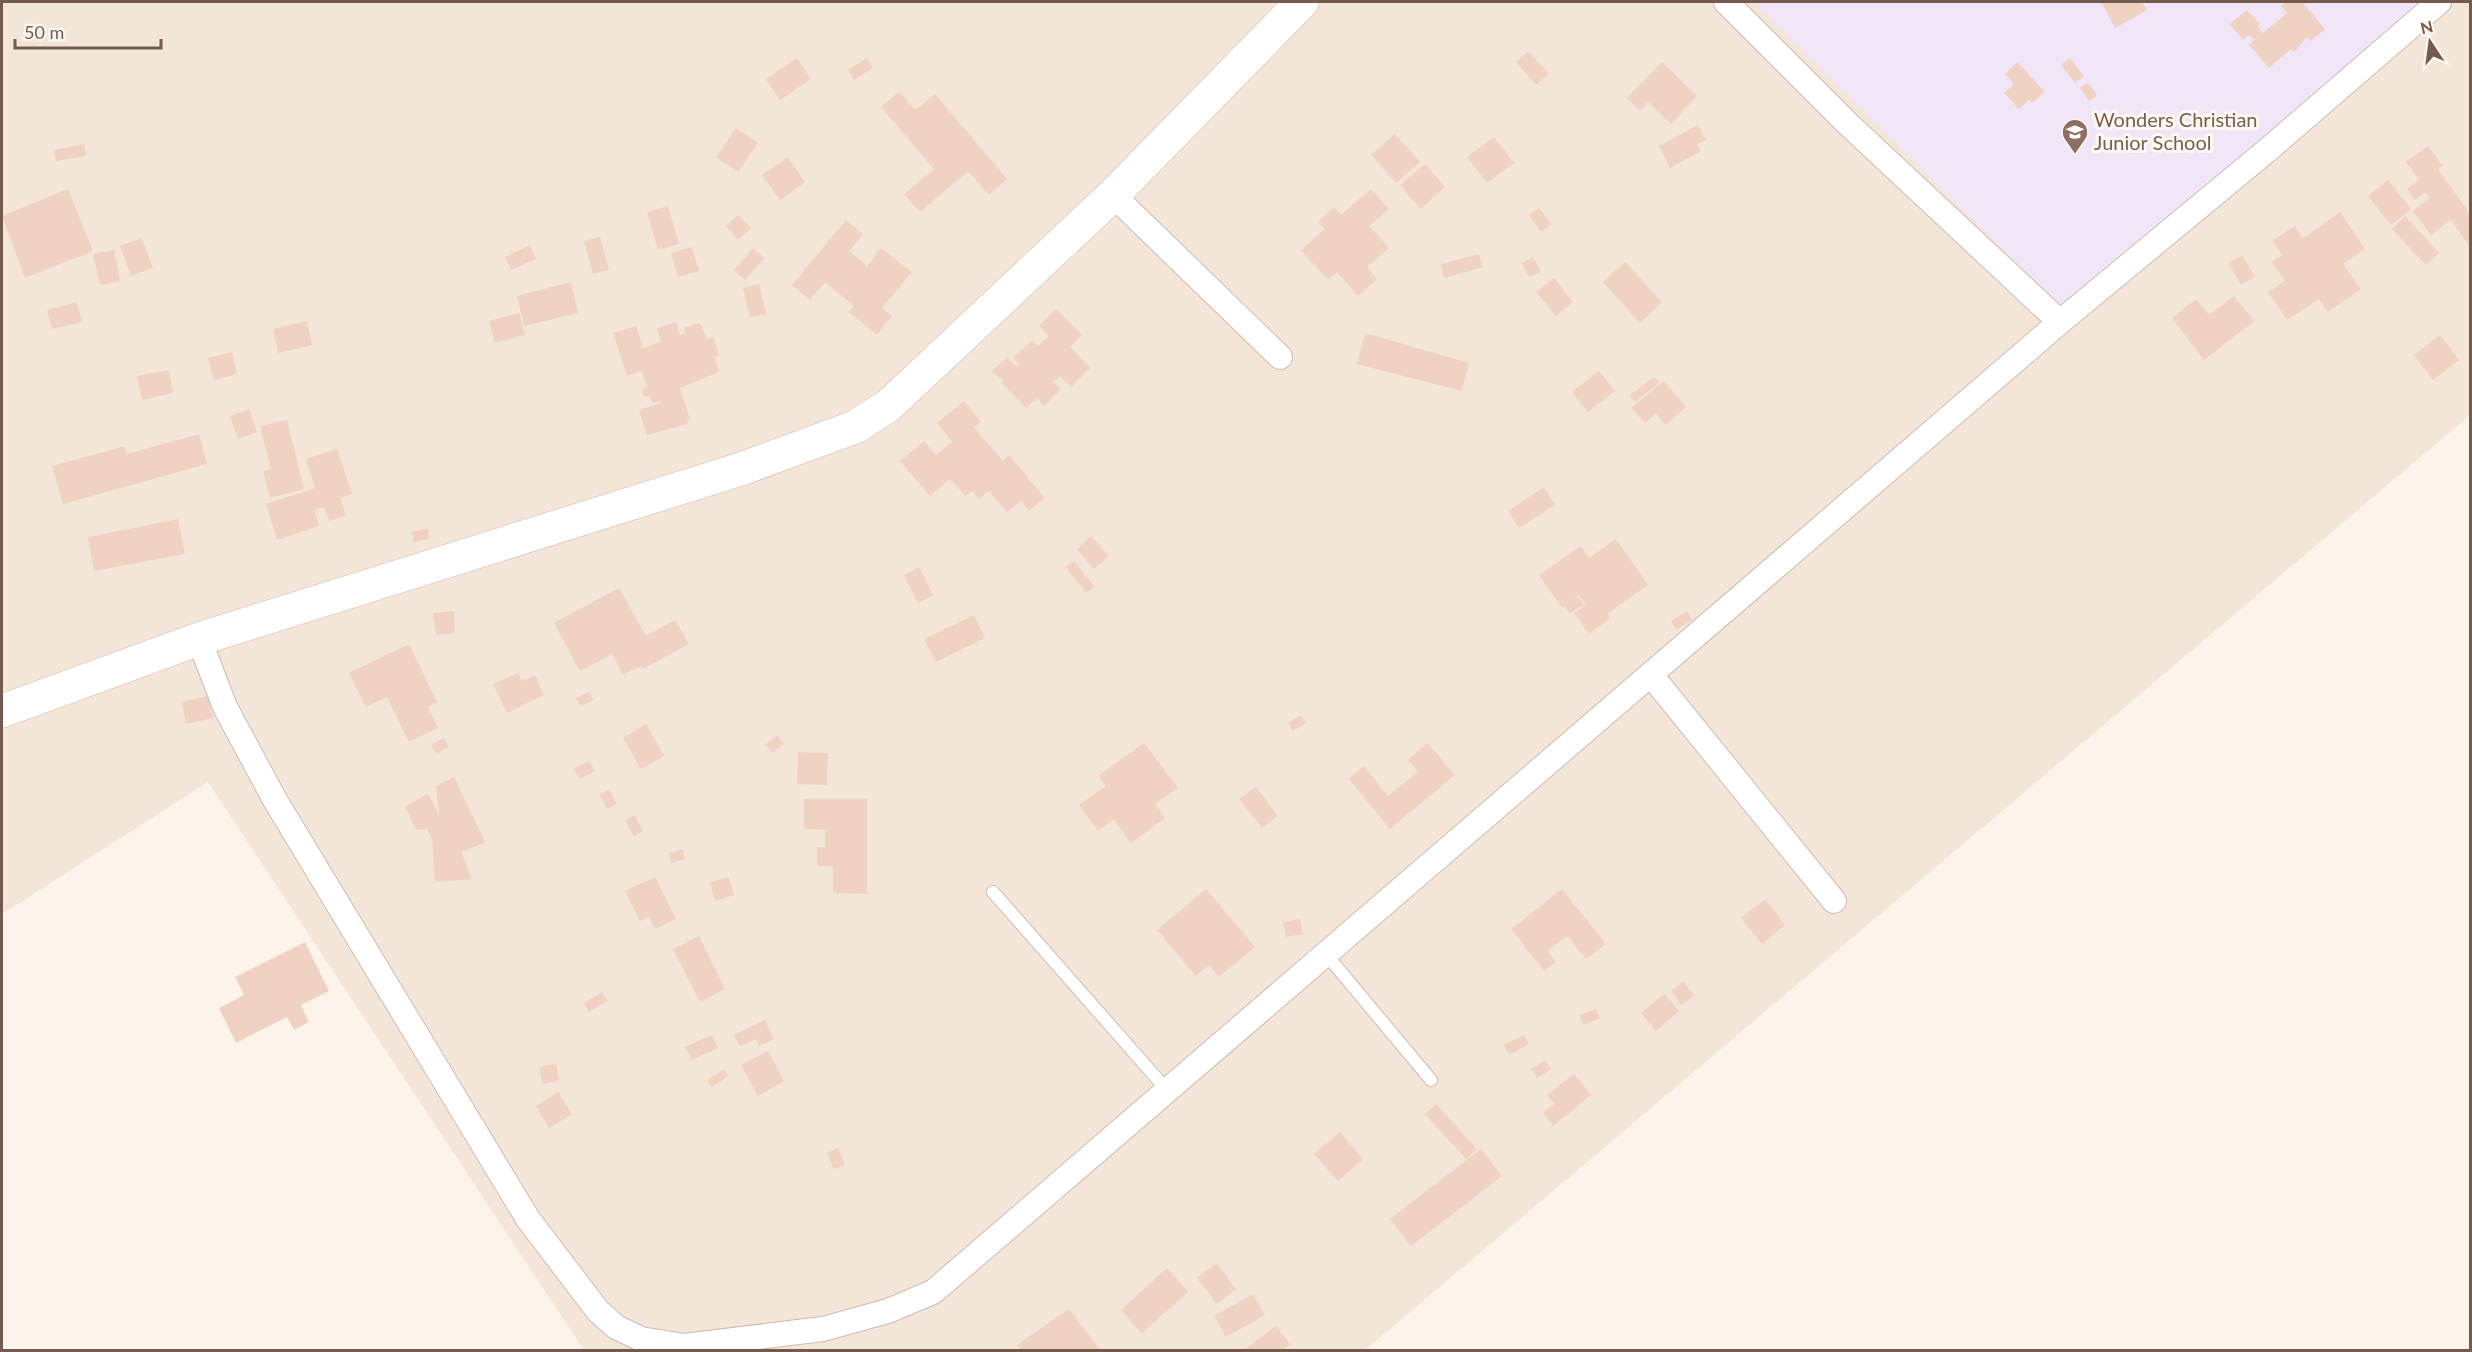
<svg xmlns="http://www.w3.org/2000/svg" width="2472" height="1352" font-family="Lato,sans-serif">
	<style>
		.residential { fill: #f3e5d8 }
		.education { fill: #f1e6f8 }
		.building { fill: #f0d2c3 }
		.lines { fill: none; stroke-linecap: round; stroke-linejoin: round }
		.lane-casing { stroke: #cdbcb0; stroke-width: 14 }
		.street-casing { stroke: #cdbcb0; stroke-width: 26 }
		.secondary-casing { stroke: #d2bdb0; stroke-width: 34 }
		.lane { stroke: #fff; stroke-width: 12 }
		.street { stroke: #fff; stroke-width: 24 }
		.secondary { stroke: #fff; stroke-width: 33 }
		.labels { text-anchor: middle; stroke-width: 6; stroke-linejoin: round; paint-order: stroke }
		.education-label { font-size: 20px; fill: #785e54; stroke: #fef8f0; text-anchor: start }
	</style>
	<rect width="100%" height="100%" fill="#fcf4ea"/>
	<path class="residential" d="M 2,2 L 2470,2 L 2470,415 L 1365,1350 L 584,1350 L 208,782 L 2,914 Z"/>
	<path class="education" d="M 1754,2 L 2420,2 L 2063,309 Z"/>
	<g class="building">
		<path d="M 2104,2 L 2142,2 L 2147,10 L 2115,28 L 2102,3 Z"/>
		<path d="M 2286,2 L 2302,2 L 2325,29 L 2311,41 L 2307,37 L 2294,52 L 2291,49 L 2269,68 L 2249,45 L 2254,40 L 2249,35 L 2243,40 L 2230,24 L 2247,10 L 2260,24 L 2258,27 L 2263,33 L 2287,13 L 2281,6 Z"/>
		<path d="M 1528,51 L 1549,74 L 1536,85 L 1516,62 Z"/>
		<path d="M 797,58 L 811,79 L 780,100 L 766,79 Z"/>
		<path d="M 867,58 L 873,68 L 854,80 L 848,70 Z"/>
		<path d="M 2070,58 L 2084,76 L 2075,83 L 2061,65 Z"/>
		<path d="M 1662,62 L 1697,96 L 1671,124 L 1648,102 L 1640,110 L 1627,98 Z"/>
		<path d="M 2017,62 L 2045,92 L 2032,103 L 2029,100 L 2019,109 L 2004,93 L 2014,84 L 2005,74 Z"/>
		<path d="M 2088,83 L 2097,95 L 2089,101 L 2080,88 Z"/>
		<path d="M 899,92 L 915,110 L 935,94 L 1007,179 L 989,195 L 968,171 L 920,212 L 904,194 L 934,169 L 881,107 Z"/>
		<path d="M 1698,125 L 1706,140 L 1697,144 L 1701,151 L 1670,168 L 1659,146 Z"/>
		<path d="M 736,128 L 758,143 L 738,172 L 716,157 Z"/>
		<path d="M 1395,134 L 1420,162 L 1396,183 L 1371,155 Z"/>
		<path d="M 1494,137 L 1514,163 L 1487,183 L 1467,157 Z"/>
		<path d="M 84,144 L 86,156 L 56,161 L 54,150 Z"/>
		<path d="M 2428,146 L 2443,166 L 2438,169 L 2470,214 L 2470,247 L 2451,220 L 2431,235 L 2413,211 L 2430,198 L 2425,192 L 2415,200 L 2407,189 L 2419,180 L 2406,162 Z"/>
		<path d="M 788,157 L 805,182 L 780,200 L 762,175 Z"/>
		<path d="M 1425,164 L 1445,187 L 1420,209 L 1400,185 Z"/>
		<path d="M 2388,180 L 2411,209 L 2391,225 L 2368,196 Z"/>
		<path d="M 68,189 L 93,251 L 25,278 L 2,216 Z"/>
		<path d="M 1371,189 L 1389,209 L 1369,226 L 1389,248 L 1367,267 L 1377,279 L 1358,296 L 1337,272 L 1328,280 L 1301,250 L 1325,229 L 1318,222 L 1334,207 L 1341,215 Z"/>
		<path d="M 668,206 L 679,244 L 658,250 L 647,212 Z"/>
		<path d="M 1539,208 L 1551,224 L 1541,232 L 1529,215 Z"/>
		<path d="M 2340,212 L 2365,249 L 2343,264 L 2361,289 L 2328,312 L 2319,299 L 2287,320 L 2268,292 L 2285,281 L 2272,262 L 2282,255 L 2272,241 L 2295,226 L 2303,238 Z"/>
		<path d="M 738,215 L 751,228 L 738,240 L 726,226 Z"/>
		<path d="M 2405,216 L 2439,253 L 2426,265 L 2392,229 Z"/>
		<path d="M 846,220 L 863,234 L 849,251 L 867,266 L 881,248 L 912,272 L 882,308 L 892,316 L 877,335 L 849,312 L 854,306 L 825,282 L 810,300 L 792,285 Z"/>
		<path d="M 600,237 L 609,270 L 593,274 L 584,241 Z"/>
		<path d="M 142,238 L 153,268 L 131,276 L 120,246 Z"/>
		<path d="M 530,245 L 536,259 L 511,270 L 505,257 Z"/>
		<path d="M 692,247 L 699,271 L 678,277 L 671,253 Z"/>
		<path d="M 753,248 L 764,258 L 745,280 L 734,270 Z"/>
		<path d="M 114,250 L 120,281 L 100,285 L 93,254 Z"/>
		<path d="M 1479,254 L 1483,267 L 1444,278 L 1441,264 Z"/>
		<path d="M 2242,255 L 2255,277 L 2241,285 L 2228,263 Z"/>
		<path d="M 1533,257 L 1541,272 L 1529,277 L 1522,263 Z"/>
		<path d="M 1625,262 L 1662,302 L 1640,323 L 1603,282 Z"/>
		<path d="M 1554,278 L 1573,302 L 1556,316 L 1536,292 Z"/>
		<path d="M 571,282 L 578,313 L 524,326 L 517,296 Z"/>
		<path d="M 759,284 L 766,314 L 750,317 L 743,288 Z"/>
		<path d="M 2234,296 L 2254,321 L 2204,360 L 2172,318 L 2196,299 L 2209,315 Z"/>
		<path d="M 77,302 L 82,322 L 52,329 L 47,310 Z"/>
		<path d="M 1056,309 L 1082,335 L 1070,347 L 1090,368 L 1071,387 L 1060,376 L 1053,382 L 1060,390 L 1044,406 L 1037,398 L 1026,408 L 1001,382 L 1004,380 L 991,372 L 1007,357 L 1017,367 L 1019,364 L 1013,358 L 1032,340 L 1038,346 L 1049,336 L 1039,326 Z"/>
		<path d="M 519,313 L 525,335 L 495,343 L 489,321 Z"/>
		<path d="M 307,321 L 312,345 L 278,353 L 273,329 Z"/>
		<path d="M 676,322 L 680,335 L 686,333 L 684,328 L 700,323 L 707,339 L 713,337 L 719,356 L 714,357 L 719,372 L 680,388 L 690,419 L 687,420 L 688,424 L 647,435 L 639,410 L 661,403 L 660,401 L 652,403 L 650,396 L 644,397 L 642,389 L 647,387 L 642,371 L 627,376 L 613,333 L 636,326 L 643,348 L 661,342 L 657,328 Z"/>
		<path d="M 1365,333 L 1469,363 L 1462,391 L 1357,364 Z"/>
		<path d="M 2440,335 L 2459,360 L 2433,380 L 2414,355 Z"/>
		<path d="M 232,352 L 237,374 L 214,380 L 208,358 Z"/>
		<path d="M 169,370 L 173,393 L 142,400 L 137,376 Z"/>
		<path d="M 1599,371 L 1615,391 L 1588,412 L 1572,392 Z"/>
		<path d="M 1654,377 L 1659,383 L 1635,402 L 1630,395 Z"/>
		<path d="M 1664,381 L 1686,407 L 1665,425 L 1656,414 L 1645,423 L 1631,408 Z"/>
		<path d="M 964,401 L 981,422 L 974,427 L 1003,461 L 1009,455 L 1045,498 L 1029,511 L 1021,501 L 1007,512 L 989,491 L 979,499 L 972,491 L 965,496 L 950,479 L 930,496 L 900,461 L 924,441 L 936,455 L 952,442 L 937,423 Z"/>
		<path d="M 249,409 L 257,432 L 238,439 L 230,416 Z"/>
		<path d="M 287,420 L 304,489 L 270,498 L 263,471 L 271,469 L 260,426 Z"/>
		<path d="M 199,434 L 207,464 L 63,504 L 52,466 L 125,446 L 127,454 Z"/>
		<path d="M 337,449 L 352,494 L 340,498 L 346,516 L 329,521 L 324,507 L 314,510 L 319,526 L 277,540 L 266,504 L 315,488 L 306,459 Z"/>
		<path d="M 1544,487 L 1555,505 L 1519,528 L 1508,511 Z"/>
		<path d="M 178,519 L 185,554 L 94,571 L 88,537 Z"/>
		<path d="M 428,528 L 429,539 L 414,542 L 412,532 Z"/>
		<path d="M 1091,536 L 1109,556 L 1094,569 L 1077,549 Z"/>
		<path d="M 1616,539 L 1648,585 L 1607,614 L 1610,618 L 1589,634 L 1574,613 L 1586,605 L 1577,593 L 1579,596 L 1570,602 L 1579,597 L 1584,605 L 1570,613 L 1565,606 L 1562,608 L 1539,575 L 1581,546 L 1589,558 Z"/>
		<path d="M 1074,561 L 1095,587 L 1086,593 L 1066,567 Z"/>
		<path d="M 919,567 L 933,595 L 918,603 L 904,575 Z"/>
		<path d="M 619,588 L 646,636 L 675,620 L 689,644 L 643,669 L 641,666 L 623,675 L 612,654 L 580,671 L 554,623 Z"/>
		<path d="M 454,611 L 455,633 L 436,635 L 433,613 Z"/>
		<path d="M 1687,611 L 1692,620 L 1676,630 L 1671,621 Z"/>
		<path d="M 974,615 L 985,638 L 936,662 L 924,639 Z"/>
		<path d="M 409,644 L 437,702 L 428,707 L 438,728 L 409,742 L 387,697 L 366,707 L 349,673 Z"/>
		<path d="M 518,673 L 522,681 L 535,675 L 544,695 L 507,713 L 493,684 Z"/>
		<path d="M 589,692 L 594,700 L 580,706 L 576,698 Z"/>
		<path d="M 208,696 L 213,718 L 186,724 L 182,702 Z"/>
		<path d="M 1301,715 L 1306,723 L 1293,731 L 1288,723 Z"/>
		<path d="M 646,724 L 664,756 L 641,769 L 623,738 Z"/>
		<path d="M 777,735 L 784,743 L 772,753 L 765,745 Z"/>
		<path d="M 444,738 L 449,747 L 436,754 L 431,745 Z"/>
		<path d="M 1144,743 L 1178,788 L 1155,804 L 1165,818 L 1131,843 L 1114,819 L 1098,831 L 1079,805 L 1106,786 L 1098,776 Z"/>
		<path d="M 1428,743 L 1455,775 L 1390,829 L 1349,779 L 1364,766 L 1388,796 L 1418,772 L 1408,760 Z"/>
		<path d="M 798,752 L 828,753 L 827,785 L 797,784 Z"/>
		<path d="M 589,761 L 595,771 L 579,779 L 574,769 Z"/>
		<path d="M 454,777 L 485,842 L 468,850 L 461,851 L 472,879 L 435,882 L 432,839 L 427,829 L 416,830 L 405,806 L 428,794 L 439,815 L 436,786 Z"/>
		<path d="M 1256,787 L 1278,816 L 1262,828 L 1239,799 Z"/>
		<path d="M 609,790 L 617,804 L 607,809 L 599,794 Z"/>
		<path d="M 804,799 L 867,799 L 867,894 L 833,893 L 833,866 L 817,866 L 817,847 L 825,847 L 825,830 L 804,829 Z"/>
		<path d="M 635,815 L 643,831 L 634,836 L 625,820 Z"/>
		<path d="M 682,849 L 685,859 L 671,863 L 669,853 Z"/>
		<path d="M 655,877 L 676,919 L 655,929 L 649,917 L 640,921 L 625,891 Z"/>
		<path d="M 729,877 L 734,895 L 715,901 L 710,882 Z"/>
		<path d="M 1206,889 L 1255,947 L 1219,977 L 1209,965 L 1196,976 L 1157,930 Z"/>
		<path d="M 1562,889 L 1606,944 L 1586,959 L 1567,936 L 1547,951 L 1556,962 L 1544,971 L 1511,929 Z"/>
		<path d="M 1765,899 L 1785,925 L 1762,944 L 1741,918 Z"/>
		<path d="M 1300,919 L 1303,934 L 1286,937 L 1283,922 Z"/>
		<path d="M 699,936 L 725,989 L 700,1002 L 673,949 Z"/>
		<path d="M 305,942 L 329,991 L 301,1005 L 309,1022 L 294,1030 L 287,1017 L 236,1043 L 219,1008 L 244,995 L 235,977 Z"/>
		<path d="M 1684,981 L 1694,996 L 1681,1005 L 1671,991 Z"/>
		<path d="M 602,992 L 607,1001 L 589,1012 L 584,1003 Z"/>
		<path d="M 1664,994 L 1679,1011 L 1656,1031 L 1641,1013 Z"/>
		<path d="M 1596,1009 L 1600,1018 L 1583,1025 L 1579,1015 Z"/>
		<path d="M 765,1020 L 774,1039 L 759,1046 L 756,1039 L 740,1046 L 734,1035 Z"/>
		<path d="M 712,1035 L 718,1048 L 692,1060 L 685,1047 Z"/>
		<path d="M 1524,1035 L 1529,1044 L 1509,1055 L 1504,1045 Z"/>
		<path d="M 768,1051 L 784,1081 L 758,1096 L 741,1065 Z"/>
		<path d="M 1545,1060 L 1551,1069 L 1537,1078 L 1531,1069 Z"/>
		<path d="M 556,1064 L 559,1081 L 542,1084 L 539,1067 Z"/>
		<path d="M 724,1069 L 728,1076 L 712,1087 L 707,1080 Z"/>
		<path d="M 1574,1074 L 1591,1095 L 1553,1126 L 1543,1113 L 1554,1104 L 1547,1095 Z"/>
		<path d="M 558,1092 L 572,1114 L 549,1128 L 536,1106 Z"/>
		<path d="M 1436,1104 L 1477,1149 L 1466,1159 L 1425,1114 Z"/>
		<path d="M 1340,1132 L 1363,1159 L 1338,1181 L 1314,1154 Z"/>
		<path d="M 838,1148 L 845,1165 L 834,1169 L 827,1153 Z"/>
		<path d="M 1481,1149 L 1502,1176 L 1411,1246 L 1390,1219 Z"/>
		<path d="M 1216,1263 L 1236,1289 L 1217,1304 L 1197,1278 Z"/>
		<path d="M 1167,1268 L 1188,1292 L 1142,1333 L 1121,1310 Z"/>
		<path d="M 1253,1294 L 1265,1315 L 1226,1337 L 1214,1316 Z"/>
		<path d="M 1069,1309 L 1100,1350 L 1021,1350 L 1017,1345 Z"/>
		<path d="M 1276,1326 L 1290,1344 L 1282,1350 L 1244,1350 Z"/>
	</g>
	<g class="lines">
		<g class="lane-casing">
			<g id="lane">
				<path d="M 993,892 L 1167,1090"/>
				<path d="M 1325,953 L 1431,1080"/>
			</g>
		</g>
		<g class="street-casing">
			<g id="street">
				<path d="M 1726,2 L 1847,123 L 2060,322"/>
				<path d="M 1113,195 L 1280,357"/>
				<path d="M 199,639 L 225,707 L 275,800 L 528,1219 L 598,1311 L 616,1327 L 641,1339 L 684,1346 L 823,1329 L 888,1311 L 933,1292 L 2060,322 L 2270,148 L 2439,2"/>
				<path d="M 1651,675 L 1834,901"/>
			</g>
		</g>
		<g class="secondary-casing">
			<path id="secondary" d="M 2,711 L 199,639 L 741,469 L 855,427 L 888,406 L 1113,195 L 1302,2"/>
		</g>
		<use href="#lane" class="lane"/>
		<use href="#street" class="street"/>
		<use href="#secondary" class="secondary"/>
	</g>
	<defs>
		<g id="school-pin" transform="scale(1.35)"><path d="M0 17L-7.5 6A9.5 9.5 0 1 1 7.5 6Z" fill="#8d6e63" stroke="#fef8f0"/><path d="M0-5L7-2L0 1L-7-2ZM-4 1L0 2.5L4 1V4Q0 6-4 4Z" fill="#fff"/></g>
	</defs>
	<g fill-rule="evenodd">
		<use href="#school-pin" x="2075" y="132"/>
	</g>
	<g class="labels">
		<g class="education-label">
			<text x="2094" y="127">Wonders Christian<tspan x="2094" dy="23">Junior School</tspan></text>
		</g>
	</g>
	<rect width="2472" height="1352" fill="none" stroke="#755a4e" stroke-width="6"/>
	<g transform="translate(2430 42) rotate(347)" stroke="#fef8f0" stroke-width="4.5" paint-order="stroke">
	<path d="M0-4.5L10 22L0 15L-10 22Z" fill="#755a4e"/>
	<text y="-9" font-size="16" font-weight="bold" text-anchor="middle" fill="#755a4e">N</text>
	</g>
	<path d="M15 39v9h146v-9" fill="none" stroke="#755a4e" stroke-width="3"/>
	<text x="24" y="39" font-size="18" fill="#755a4e" stroke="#fef8f0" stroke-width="4.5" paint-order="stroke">50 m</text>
</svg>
